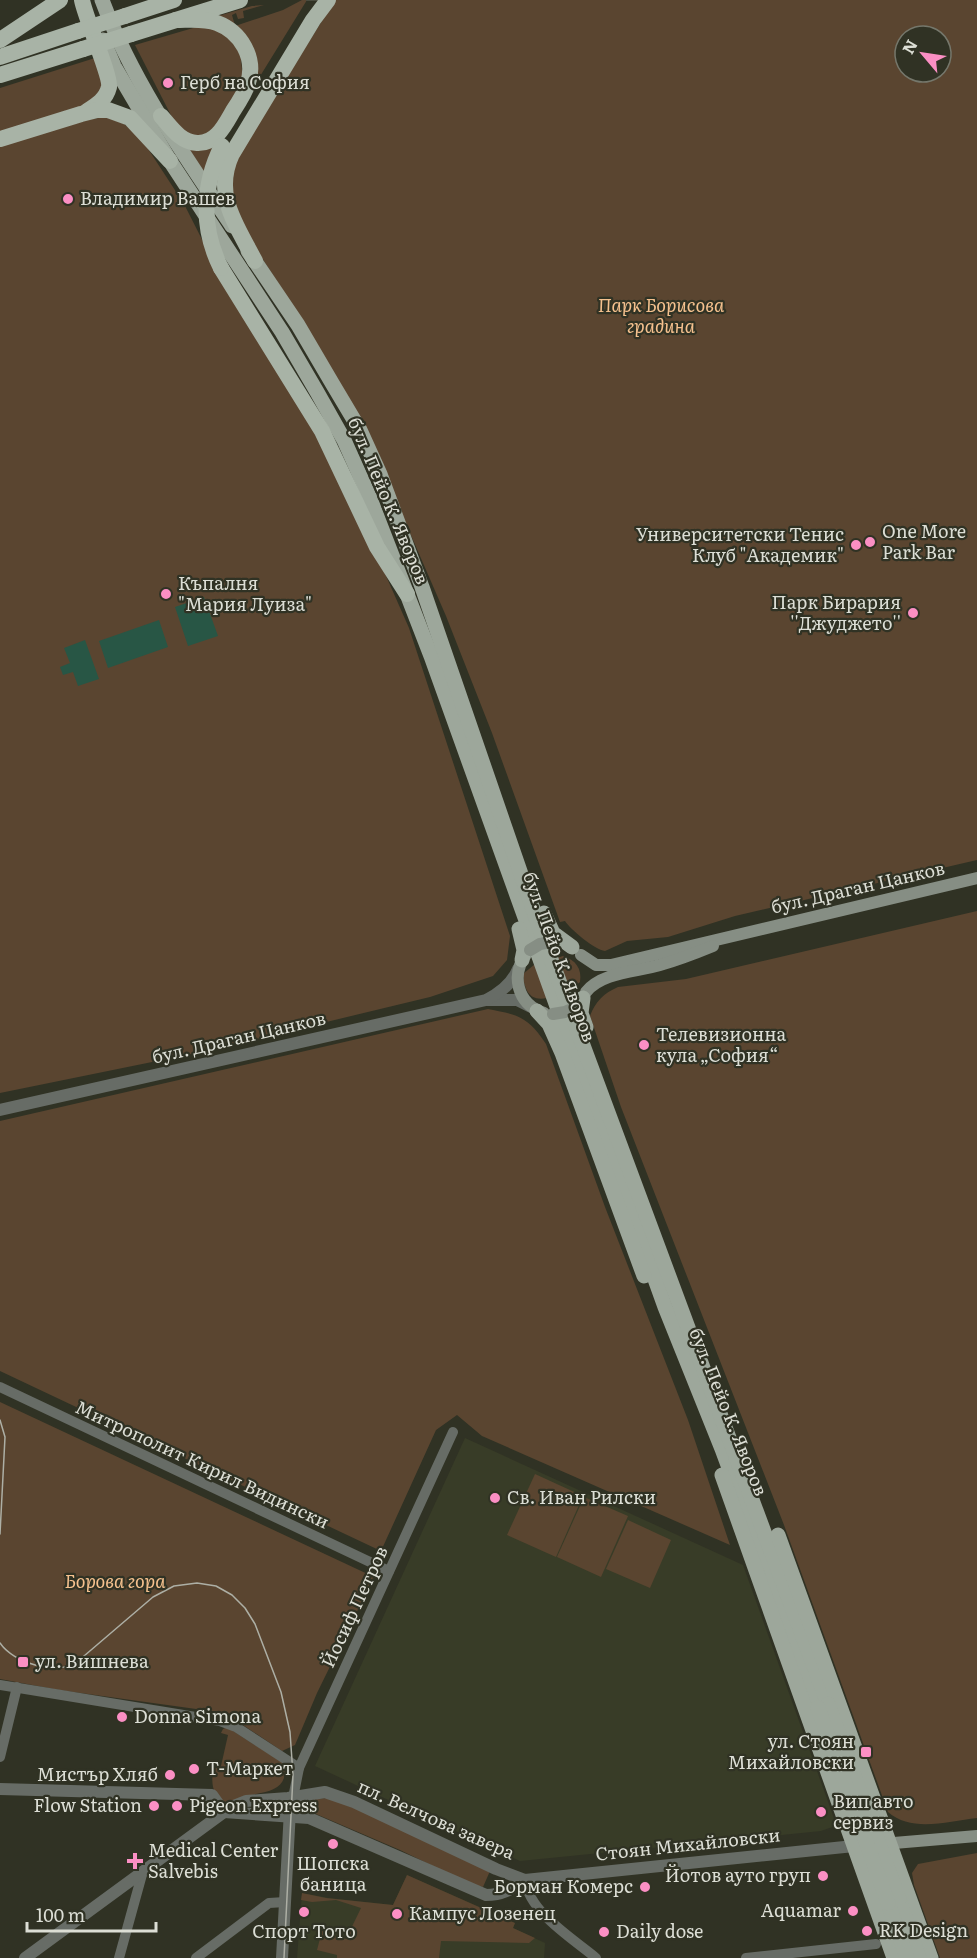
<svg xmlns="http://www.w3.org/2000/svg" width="977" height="1958" font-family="Literata,serif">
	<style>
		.built { fill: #383c27 }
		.green { fill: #5a4530; fill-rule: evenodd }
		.water { fill: #285645 }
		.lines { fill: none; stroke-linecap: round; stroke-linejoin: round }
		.trunk-tunnel { stroke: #4a4c3f; stroke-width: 16; stroke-dasharray: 16 8; stroke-linecap: butt }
		.minor { stroke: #676c66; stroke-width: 10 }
		.tertiary { stroke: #676c66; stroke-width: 12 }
		.secondary { stroke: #868e84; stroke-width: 12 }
		.primary { stroke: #9da79b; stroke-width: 15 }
		.trunk { stroke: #a8b3a6; stroke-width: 16 }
		.tram { stroke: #adafa5; stroke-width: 1.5 }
		.secondary-bridge { stroke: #868e84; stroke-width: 12 }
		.primary-bridge { stroke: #9da79b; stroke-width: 15 }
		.trunk-bridge { stroke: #a8b3a6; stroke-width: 16 }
		.poi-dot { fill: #fb8fc4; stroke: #303224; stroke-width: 2 }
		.labels { text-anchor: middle; stroke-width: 4.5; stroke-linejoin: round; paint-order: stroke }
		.poi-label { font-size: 18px; fill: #dcded5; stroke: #303224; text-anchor: start }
		.park-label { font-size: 18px; font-style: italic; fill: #f5c18e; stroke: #303224 }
		.street-label { font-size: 18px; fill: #dcded5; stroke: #303224 }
	</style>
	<rect width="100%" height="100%" fill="#303224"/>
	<g class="built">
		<path d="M 465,1438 L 743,1565 L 836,1824 L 835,1826 L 821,1831 L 520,1861 L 315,1766 Z"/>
		<path d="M 407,1875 L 515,1923 L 513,1928 L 545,1943 L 544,1958 L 297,1958 L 302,1893 L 329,1898 L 393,1905 Z"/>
	</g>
	<g class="green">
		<path d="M 302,0 L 307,0 L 214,151 L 205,173 L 187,146 L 198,148 L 255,73 L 218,16 L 252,6 L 264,5 L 243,11 L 244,18 L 238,19 L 236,13 L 232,15 L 235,26 L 283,10 Z"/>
		<path d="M 335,0 L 977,0 L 977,860 L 735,916 L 668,937 L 627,941 L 605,951 C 595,950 570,929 565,921 L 560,922 L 492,733 L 446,616 L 361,420 L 297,312 L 243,229 L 228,181 L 231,167 ZM 905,36 L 941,36 L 941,72 L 905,72 Z"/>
		<path d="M 200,26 L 223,32 L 240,49 L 243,81 L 216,130 L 194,138 L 176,125 L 135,45 Z"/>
		<path d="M 95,58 L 103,84 L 100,92 L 86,105 L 0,132 L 0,88 Z"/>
		<path d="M 106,117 L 124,124 L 141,138 L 184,204 L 219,273 L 323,445 L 383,569 L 409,628 L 510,936 L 507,960 L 493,976 L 430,997 L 206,1051 L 0,1093 L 0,145 L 83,120 Z"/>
		<path d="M 977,911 L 977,1818 C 948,1821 912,1833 888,1812 L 784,1525 L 621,1107 L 590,1016 C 595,1002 604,993 618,987 L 686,979 Z"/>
		<path d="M 563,956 C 576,960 582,969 580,982 L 569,992 L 557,958 Z"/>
		<path d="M 535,964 L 547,998 C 529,1002 524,989 523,974 Z"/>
		<path d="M 488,1009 C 519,1015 528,1017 546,1044 L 605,1207 L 688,1420 L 730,1545 L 482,1436 L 457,1415 L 436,1430 L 381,1551 L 0,1371 L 0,1121 Z"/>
		<path d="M 0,1402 L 374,1577 L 317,1693 L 295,1745 L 282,1751 L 225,1713 L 59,1690 L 0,1679 Z"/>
		<path d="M 535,1474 L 583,1496 L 556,1557 L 507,1535 Z"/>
		<path d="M 584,1497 L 628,1516 L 601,1577 L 557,1557 Z"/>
		<path d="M 628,1520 L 671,1540 L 650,1588 L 606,1569 Z"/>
		<path d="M 227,1727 L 283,1763 C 290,1785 274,1791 256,1794 C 247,1796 237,1800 228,1803 C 210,1797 211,1780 214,1765 L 221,1766 L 228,1735 L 221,1733 L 223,1729 Z"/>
		<path d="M 327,1798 L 342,1802 L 490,1871 L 483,1887 L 470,1884 L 400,1850 L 316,1814 L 314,1811 L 314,1799 Z"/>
		<path d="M 977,1853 L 977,1958 L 940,1958 L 914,1885 L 912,1873 L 918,1864 Z"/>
		<path d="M 407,1875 L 515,1923 L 513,1928 L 535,1938 L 529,1943 L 441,1941 L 439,1958 L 337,1958 L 337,1955 L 317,1950 L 322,1931 L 346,1939 L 361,1908 L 336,1900 L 312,1902 L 301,1900 L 302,1893 L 326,1898 L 393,1905 Z"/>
	</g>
	<g class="water">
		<path d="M 204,597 L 218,636 L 188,646 L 175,607 Z"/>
		<path d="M 159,620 L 168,647 L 108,668 L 99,641 Z"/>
		<path d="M 85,640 L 99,679 L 78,686 L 73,672 L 63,675 L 60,667 L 70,663 L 64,648 Z"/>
	</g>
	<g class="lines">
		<path class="trunk-tunnel" d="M 314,1 L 314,0"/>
		<g class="minor">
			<path d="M 0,1387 L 389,1571"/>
			<path d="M 0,1685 L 220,1721 L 236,1727 L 299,1768"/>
			<path d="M 0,1757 L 17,1687"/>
			<path d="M 293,1798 L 299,1768 L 453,1432"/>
			<path d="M 525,1880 C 529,1912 572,1938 596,1958"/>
			<path d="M 119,1958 L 143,1871"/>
			<path d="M 196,1958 L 269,1903 L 285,1902"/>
			<path d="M 746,1958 L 876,1944"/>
		</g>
		<g class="tertiary">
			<path d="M 487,1000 L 517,1000 L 531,1007"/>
			<path d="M 0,1110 L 486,1000 C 500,993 512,984 518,969"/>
			<path d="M 0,1789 L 212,1795 L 224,1812"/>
			<path d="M 224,1812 L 309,1818 L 486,1895 C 502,1895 512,1889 525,1880"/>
			<path d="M 25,1958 L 231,1807 L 246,1801 L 288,1798 L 325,1792 L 354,1802 L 496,1869 L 525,1880 L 854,1846"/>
			<path d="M 282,1958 L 290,1810"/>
		</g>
		<g class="secondary">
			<path d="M 527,953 C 510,975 517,1004 544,1013"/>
			<path d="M 581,955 L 596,965 L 611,965 L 977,878"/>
			<path d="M 586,992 C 602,972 637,972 660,965 C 678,960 696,953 713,946"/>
			<path d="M 882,1844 L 977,1836"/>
		</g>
		<g class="primary">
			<path d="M 102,0 C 132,81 184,155 232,226"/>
			<path d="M 103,40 L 114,66 L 170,161 L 282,332 L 317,392 L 344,440 L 369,496 L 431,656 L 665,1307 L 722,1449 L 818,1708"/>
			<path d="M 248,251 L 298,325 L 332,383 L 360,430 L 380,474 L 422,587 L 542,935 L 828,1704"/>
			<path d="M 544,913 L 553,933 L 572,947"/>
			<path d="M 519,929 L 524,950 L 522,960"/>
			<path d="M 583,998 L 581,1013 L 586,1027"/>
			<path d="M 537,1011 L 549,1024 L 562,1053 L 644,1276"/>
			<path d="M 722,1475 L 894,1958"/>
			<path d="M 778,1535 L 931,1958"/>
			<path d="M 899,1899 L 919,1958"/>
			<path d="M 888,1903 L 907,1958"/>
		</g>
		<g class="trunk">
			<path d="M 82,0 C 85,17 111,76 109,87 C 106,99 97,105 87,111"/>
			<path d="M 125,16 L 174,0"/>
			<path d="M 131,34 L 240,0"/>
			<path d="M 0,40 L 60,0"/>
			<path d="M 0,57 L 78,31"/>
			<path d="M 0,75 L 83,49"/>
			<path d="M 161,116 C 171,127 180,142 197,143 C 216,144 225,125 233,111 C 239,102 245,93 248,83 C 256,58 241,32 217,23 C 204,18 189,20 176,20"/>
			<path d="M 0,139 L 81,114 L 97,110 L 108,110 L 130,118 L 170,161"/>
			<path d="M 255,261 C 236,224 213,195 232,154 L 313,20 L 328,0"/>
			<path d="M 221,268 L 322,431 L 377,547 L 407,594"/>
		</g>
		<g class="tram">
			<path d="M 0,1420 L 5,1437 L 0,1534"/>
			<path d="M 0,1643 C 13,1663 57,1676 77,1662 L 153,1597 L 174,1586 L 197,1583 L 216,1586 L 232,1595 L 245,1608 L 255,1624 L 281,1692 L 290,1732 L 293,1775 L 284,1958"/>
		</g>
		<g class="secondary-bridge">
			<path d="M 530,950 L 540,944 L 551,942"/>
			<path d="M 553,1014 L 565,1012 L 574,1008"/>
		</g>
		<g class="primary-bridge">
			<path d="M 828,1704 L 899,1899"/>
			<path d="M 818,1708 L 888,1903"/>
		</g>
		<g class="trunk-bridge">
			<path d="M 78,31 L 125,16"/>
			<path d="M 83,49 L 131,34"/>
			<path d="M 221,268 C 201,229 202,185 222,146"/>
		</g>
	</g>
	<g class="poi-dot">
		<circle cx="168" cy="83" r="6"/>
		<circle cx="68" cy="199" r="6"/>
		<circle cx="870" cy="542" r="6"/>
		<circle cx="856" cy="545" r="6"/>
		<circle cx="166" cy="594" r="6"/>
		<circle cx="913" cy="613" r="6"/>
		<circle cx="644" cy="1045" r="6"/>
		<circle cx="495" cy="1498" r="6"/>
		<rect x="17" y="1656" width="12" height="12" rx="3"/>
		<circle cx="122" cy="1717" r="6"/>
		<rect x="860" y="1746" width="12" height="12" rx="3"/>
		<circle cx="194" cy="1769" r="6"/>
		<circle cx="170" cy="1775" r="6"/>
		<circle cx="154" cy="1806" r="6"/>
		<circle cx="177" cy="1806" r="6"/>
		<circle cx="821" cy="1812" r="6"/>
		<circle cx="333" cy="1844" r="6"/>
		<path d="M132 1852h6v6h6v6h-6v6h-6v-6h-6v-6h6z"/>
		<circle cx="823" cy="1876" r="6"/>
		<circle cx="645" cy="1887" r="6"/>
		<circle cx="853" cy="1911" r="6"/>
		<circle cx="304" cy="1912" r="6"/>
		<circle cx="397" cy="1914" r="6"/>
		<circle cx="867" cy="1931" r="6"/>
		<circle cx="604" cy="1932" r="6"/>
	</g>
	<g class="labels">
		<g class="poi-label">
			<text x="180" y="89">Герб на София</text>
			<text x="80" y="205">Владимир Вашев</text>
			<text x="882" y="538">One More<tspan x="882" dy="21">Park Bar</tspan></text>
			<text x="844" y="541" text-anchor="end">Университетски Тенис<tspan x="844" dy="21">Клуб "Академик"</tspan></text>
			<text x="178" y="590">Къпалня<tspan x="178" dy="21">"Мария Луиза"</tspan></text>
			<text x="901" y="609" text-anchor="end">Парк Бирария<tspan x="901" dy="21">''Джуджето''</tspan></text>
			<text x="656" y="1041">Телевизионна<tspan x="656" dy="21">кула „София“</tspan></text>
			<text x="507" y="1504">Св. Иван Рилски</text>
			<text x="35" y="1668">ул. Вишнева</text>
			<text x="134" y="1723">Donna Simona</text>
			<text x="854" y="1748" text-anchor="end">ул. Стоян<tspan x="854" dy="21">Михайловски</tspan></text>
			<text x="206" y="1775">Т-Маркет</text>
			<text x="158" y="1781" text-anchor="end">Мистър Хляб</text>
			<text x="833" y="1808">Вип авто<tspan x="833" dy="21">сервиз</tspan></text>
			<text x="142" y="1812" text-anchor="end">Flow Station</text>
			<text x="189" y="1812">Pigeon Express</text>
			<text x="148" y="1857">Medical Center<tspan x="148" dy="21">Salvebis</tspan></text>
			<text x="333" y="1870" text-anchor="middle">Шопска<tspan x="333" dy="21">баница</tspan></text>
			<text x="811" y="1882" text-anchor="end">Йотов ауто груп</text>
			<text x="633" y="1893" text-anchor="end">Борман Комерс</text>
			<text x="841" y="1917" text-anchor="end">Aquamar</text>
			<text x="409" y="1920">Кампус Лозенец</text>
			<text x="879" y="1937">RK Design</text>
			<text x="304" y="1938" text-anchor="middle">Спорт Тото</text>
			<text x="616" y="1938">Daily dose</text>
		</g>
		<g class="park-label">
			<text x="661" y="312">Парк Борисова<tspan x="661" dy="21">градина</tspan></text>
			<text x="115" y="1588">Борова гора</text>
		</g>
		<g class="street-label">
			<text transform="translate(388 501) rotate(67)" y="6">бул. Пейо К. Яворов</text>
			<text transform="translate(858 888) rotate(-13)" y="6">бул. Драган Цанков</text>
			<text transform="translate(559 957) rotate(70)" y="6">бул. Пейо К. Яворов</text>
			<text transform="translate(239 1038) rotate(-13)" y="6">бул. Драган Цанков</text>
			<text transform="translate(728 1412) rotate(68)" y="6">бул. Пейо К. Яворов</text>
			<text transform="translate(202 1465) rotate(25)" y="6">Митрополит Кирил Видински</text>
			<text transform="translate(355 1607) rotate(-65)" y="6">Йосиф Петров</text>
			<text transform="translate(436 1820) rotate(24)" y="6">пл. Велчова завера</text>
			<text transform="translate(688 1845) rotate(-6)" y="6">Стоян Михайловски</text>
		</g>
	</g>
	<g transform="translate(923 54) rotate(299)"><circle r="28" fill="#303224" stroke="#75776b" stroke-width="1.5"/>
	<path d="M0-4.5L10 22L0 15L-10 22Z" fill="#fb8fc4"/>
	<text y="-9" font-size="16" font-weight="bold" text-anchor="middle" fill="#dcded5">N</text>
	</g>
	<path d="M27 1922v9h129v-9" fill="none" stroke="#dcded5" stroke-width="3"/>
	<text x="36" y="1922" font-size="18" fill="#dcded5" stroke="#303224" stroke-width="4.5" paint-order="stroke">100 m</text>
</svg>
